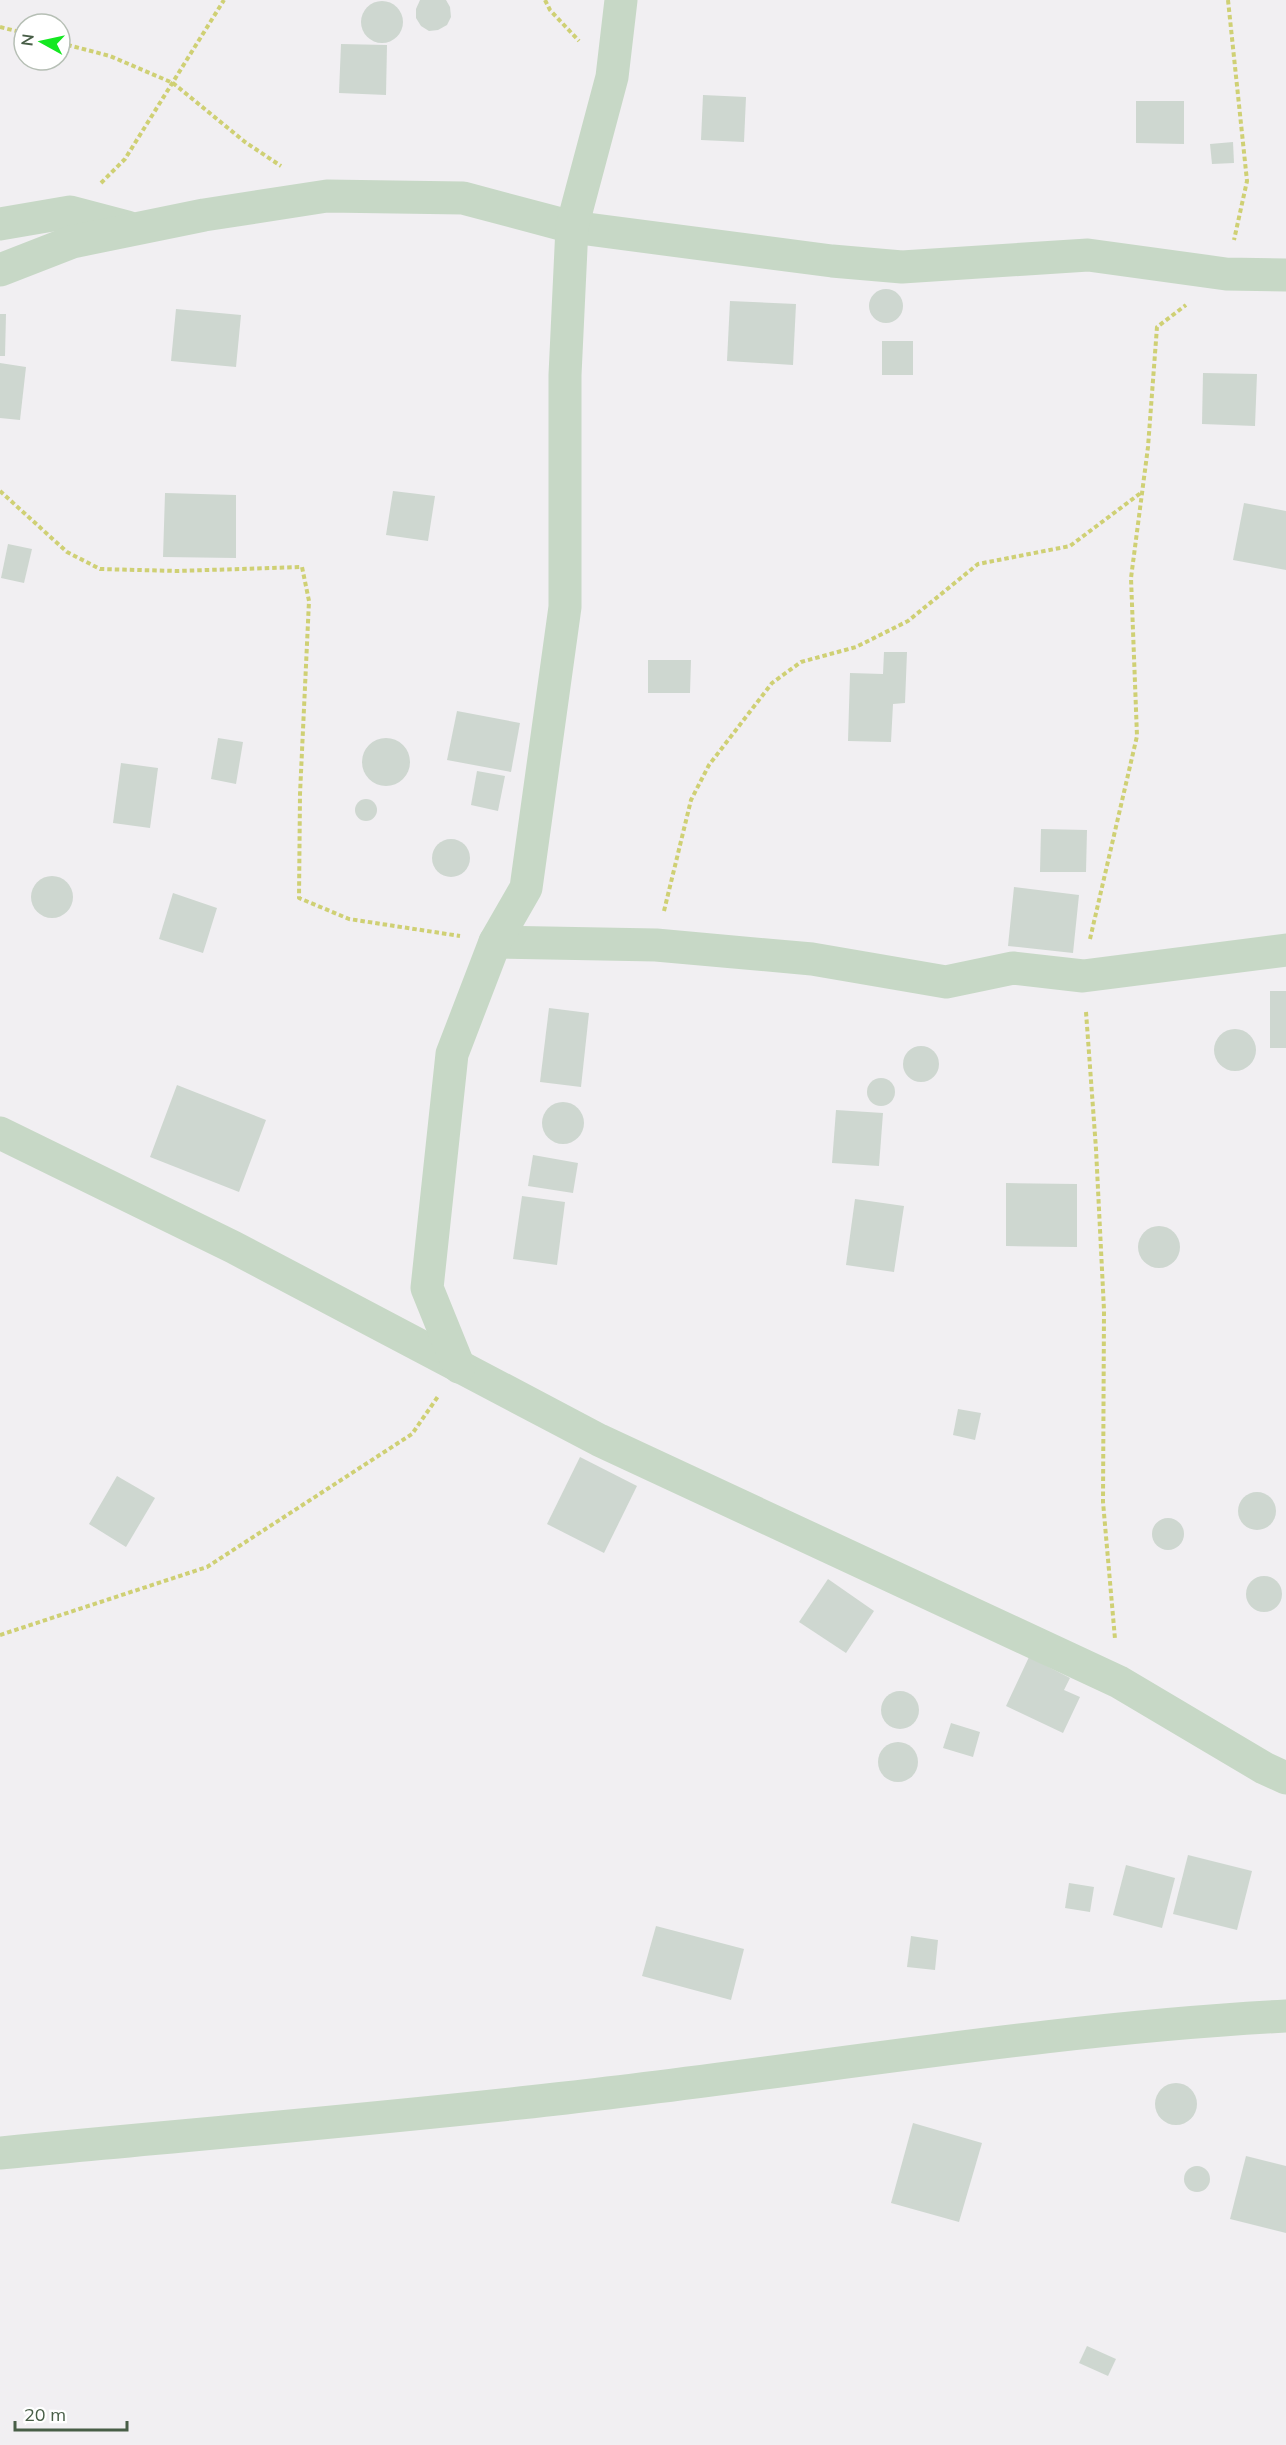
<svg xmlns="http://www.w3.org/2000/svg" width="1286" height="2445" font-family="Mulish,sans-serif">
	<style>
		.building { fill: #ced7d0 }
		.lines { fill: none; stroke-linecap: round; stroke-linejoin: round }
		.path { stroke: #cfd074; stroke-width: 4; stroke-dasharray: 4.5 3; stroke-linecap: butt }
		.minor { stroke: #c7d8c6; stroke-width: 33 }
	</style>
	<rect width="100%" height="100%" fill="#f1eff2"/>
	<g class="building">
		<path d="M 420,0 L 446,0 L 450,7 L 451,17 L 447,25 L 438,30 L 429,31 L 421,26 L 416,18 L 416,9 Z"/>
		<circle cx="382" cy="22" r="21"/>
		<path d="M 341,44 L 387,45 L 386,95 L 339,93 Z"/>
		<path d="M 703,95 L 746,97 L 744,142 L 701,140 Z"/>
		<path d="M 1136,101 L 1184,101 L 1184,144 L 1136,143 Z"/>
		<path d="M 1233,142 L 1234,163 L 1212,164 L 1210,144 Z"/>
		<circle cx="886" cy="306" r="17"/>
		<path d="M 730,301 L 796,304 L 793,365 L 727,361 Z"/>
		<path d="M 176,309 L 241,315 L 236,367 L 171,361 Z"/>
		<path d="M 0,314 L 6,314 L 5,356 L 0,356 Z"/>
		<rect x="882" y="341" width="31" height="34"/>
		<path d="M 0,363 L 26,367 L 20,420 L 0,418 Z"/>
		<path d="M 1203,373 L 1257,374 L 1255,426 L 1202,424 Z"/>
		<path d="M 393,491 L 435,496 L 428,541 L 386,535 Z"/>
		<path d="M 165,493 L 236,495 L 236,558 L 163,557 Z"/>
		<path d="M 1244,503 L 1286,511 L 1286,570 L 1233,560 Z"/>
		<path d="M 8,544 L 32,549 L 24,583 L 1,578 Z"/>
		<path d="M 884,652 L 907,652 L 905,703 L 893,704 L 891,742 L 848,741 L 850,673 L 883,674 Z"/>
		<path d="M 648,660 L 691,660 L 690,693 L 648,693 Z"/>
		<path d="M 457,711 L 520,723 L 511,772 L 447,760 Z"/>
		<path d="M 218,738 L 243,742 L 236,784 L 211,779 Z"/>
		<circle cx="386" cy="762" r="24"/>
		<path d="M 121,763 L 158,768 L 150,828 L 113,823 Z"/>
		<path d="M 477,771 L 505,776 L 498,811 L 471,805 Z"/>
		<circle cx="366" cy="810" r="11"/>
		<path d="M 1041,829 L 1087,830 L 1086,872 L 1040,872 Z"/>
		<circle cx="451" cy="858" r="19"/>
		<circle cx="52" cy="897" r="21"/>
		<path d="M 1014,887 L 1079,895 L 1073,953 L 1008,946 Z"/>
		<path d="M 173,893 L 217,908 L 203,953 L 159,939 Z"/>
		<rect x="1270" y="991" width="16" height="57"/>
		<path d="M 549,1008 L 589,1013 L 581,1087 L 540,1082 Z"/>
		<circle cx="1235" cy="1050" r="21"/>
		<circle cx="921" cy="1064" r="18"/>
		<circle cx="881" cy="1092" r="14"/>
		<path d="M 177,1085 L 266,1120 L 239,1192 L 150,1157 Z"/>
		<circle cx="563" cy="1123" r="21"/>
		<path d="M 836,1110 L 883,1113 L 879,1166 L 832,1163 Z"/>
		<path d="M 533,1155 L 578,1163 L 573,1193 L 528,1186 Z"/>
		<path d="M 1006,1183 L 1077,1184 L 1077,1247 L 1006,1246 Z"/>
		<path d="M 522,1196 L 565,1202 L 557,1265 L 513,1259 Z"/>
		<path d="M 855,1199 L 904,1206 L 894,1272 L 846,1265 Z"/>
		<circle cx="1159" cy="1247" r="21"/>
		<path d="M 958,1409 L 981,1413 L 975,1440 L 953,1435 Z"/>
		<path d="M 580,1457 L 637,1486 L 604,1553 L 547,1524 Z"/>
		<path d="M 117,1476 L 155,1498 L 126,1547 L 89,1524 Z"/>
		<circle cx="1257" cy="1511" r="19"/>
		<circle cx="1168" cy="1534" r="16"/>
		<circle cx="1264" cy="1594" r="18"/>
		<path d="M 828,1579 L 874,1611 L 846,1653 L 799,1622 Z"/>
		<path d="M 1029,1657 L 1070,1678 L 1064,1690 L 1080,1697 L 1063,1733 L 1006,1706 Z"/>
		<circle cx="900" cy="1710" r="19"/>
		<path d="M 951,1723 L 980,1732 L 973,1757 L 943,1748 Z"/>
		<circle cx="898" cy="1762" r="20"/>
		<path d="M 1188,1855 L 1252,1871 L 1237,1930 L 1173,1914 Z"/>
		<path d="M 1126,1865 L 1175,1878 L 1162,1928 L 1113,1915 Z"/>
		<path d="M 1069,1883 L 1094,1887 L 1090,1912 L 1065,1908 Z"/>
		<path d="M 656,1926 L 744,1949 L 731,2000 L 642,1976 Z"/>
		<path d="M 911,1936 L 938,1940 L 935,1970 L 907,1967 Z"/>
		<circle cx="1176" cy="2104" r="21"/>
		<path d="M 913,2123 L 982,2143 L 959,2222 L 891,2203 Z"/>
		<path d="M 1246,2156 L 1286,2166 L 1286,2233 L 1230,2219 Z"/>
		<circle cx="1197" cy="2179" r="13"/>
		<path d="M 1087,2346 L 1116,2359 L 1108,2376 L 1079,2363 Z"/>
	</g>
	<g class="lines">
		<g class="path">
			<path d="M 545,0 L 550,10 L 579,41"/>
			<path d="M 1228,0 L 1247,181 L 1234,240"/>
			<path d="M 0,27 L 24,33"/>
			<path d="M 60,43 L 110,56 L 173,83 L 245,142 L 281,166"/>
			<path d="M 101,183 L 125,159 L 224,0"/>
			<path d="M 0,491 L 67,552 L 100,569 L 177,571 L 302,567 L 309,601 L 300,794 L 299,898 L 349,919 L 460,936"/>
			<path d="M 664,911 L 691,800 L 709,765 L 772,683 L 801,662 L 856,647 L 908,621 L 978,564 L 1070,546 L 1142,492"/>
			<path d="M 1090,939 L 1137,736 L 1131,578 L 1148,447 L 1157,327 L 1186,305"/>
			<path d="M 1086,1012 L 1096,1149 L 1104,1310 L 1103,1502 L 1115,1639"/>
			<path d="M 0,1635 L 207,1567 L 412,1434 L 439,1395"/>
		</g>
		<g class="minor">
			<path d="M 0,224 L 70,212 L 127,227"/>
			<path d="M 0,270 L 72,242 L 204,215 L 327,196 L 463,198 L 572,227 L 832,261 L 902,267 L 1088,255 L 1226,274 L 1286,275"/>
			<path d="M 495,942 L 656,945 L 812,959 L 946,982 L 1013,968 L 1083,976 L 1286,950"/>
			<path d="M 0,1133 L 233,1247 L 599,1440 L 1119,1682 L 1264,1768 L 1286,1778"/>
			<path d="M 459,1367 L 427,1288 L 452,1054 L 495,942 L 526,888 L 565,607 L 565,375 L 572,227 L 612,77 L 621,0"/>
			<path d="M 0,2153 C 185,2135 371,2120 556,2099 C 800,2072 1042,2029 1286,2016"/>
		</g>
	</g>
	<g transform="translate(42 42) rotate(278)"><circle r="28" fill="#ffffff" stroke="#b6bfb5" stroke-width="1.5"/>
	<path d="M0-4.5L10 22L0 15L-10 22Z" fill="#14e821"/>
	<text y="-9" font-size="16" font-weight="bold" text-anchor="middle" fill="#485e47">N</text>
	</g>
	<path d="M15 2421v9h112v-9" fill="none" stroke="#485e47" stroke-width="3"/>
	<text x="24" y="2421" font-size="18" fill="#485e47" stroke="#ffffff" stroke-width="4.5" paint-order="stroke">20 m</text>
</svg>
